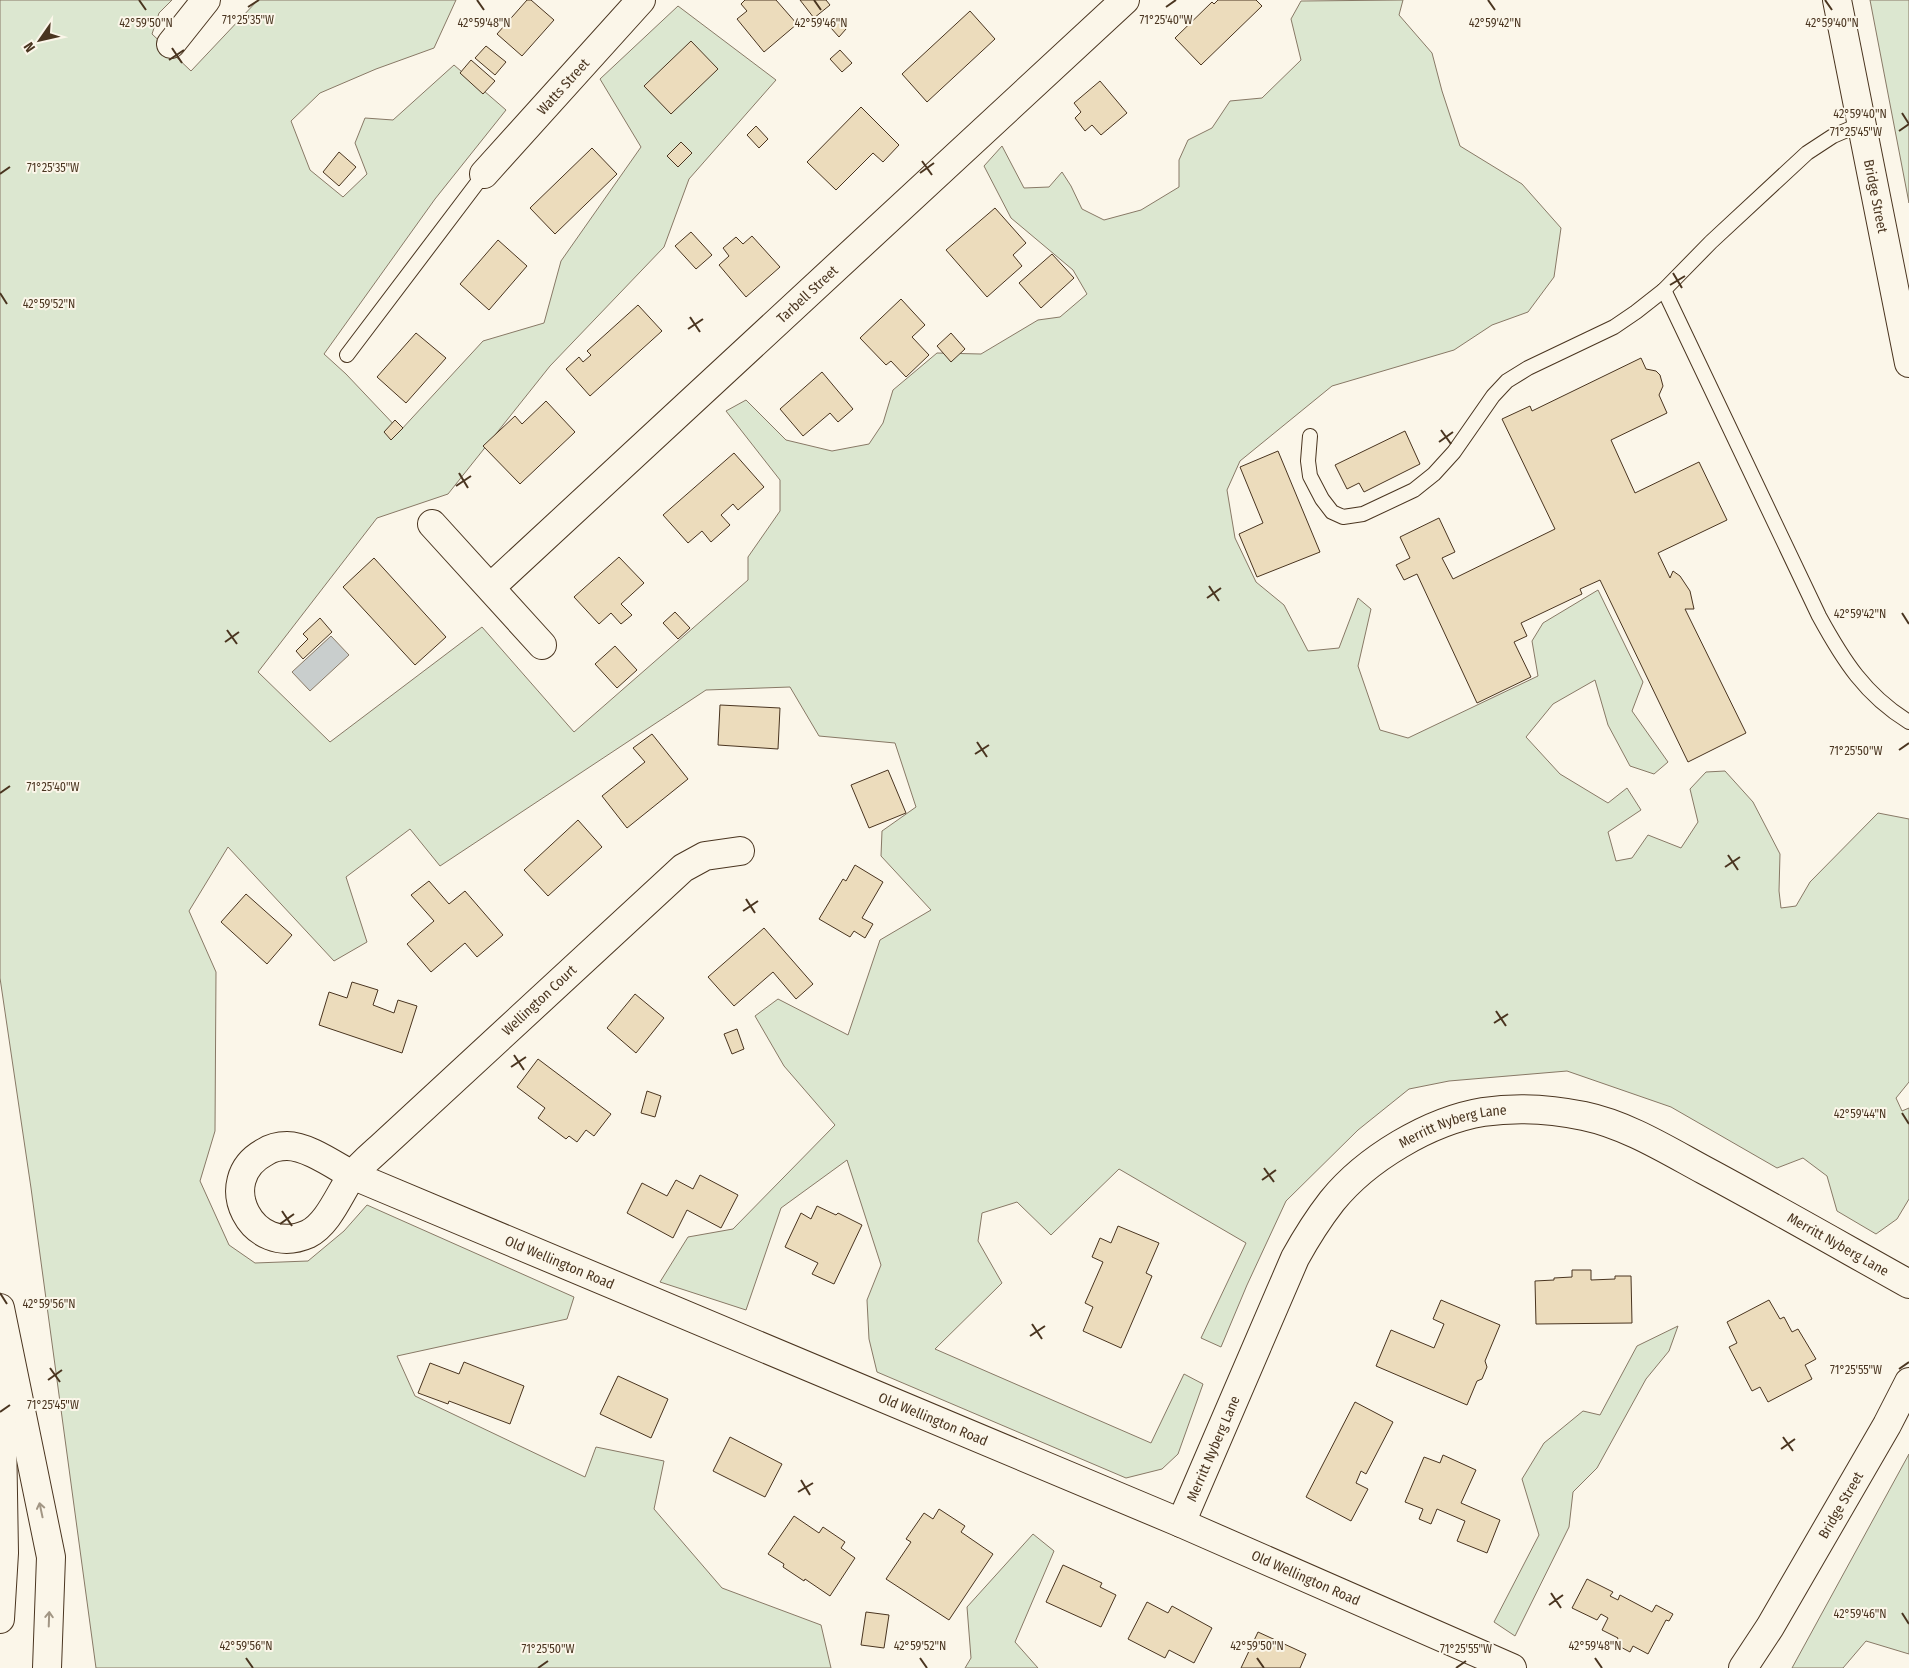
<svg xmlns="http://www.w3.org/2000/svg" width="1909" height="1668" font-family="'Fira Sans Condensed',sans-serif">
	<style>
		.green { fill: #dce7d0; stroke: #887966 }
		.water { fill: #c9cecd; stroke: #887966 }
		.building { fill: #ecdcbc; stroke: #4a3520 }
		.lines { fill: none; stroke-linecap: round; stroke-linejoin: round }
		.service-casing { stroke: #4a3520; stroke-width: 16 }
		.minor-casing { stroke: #4a3520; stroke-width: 30 }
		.tertiary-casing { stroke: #4a3520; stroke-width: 30 }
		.motorway-casing { stroke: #4a3520; stroke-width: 30 }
		.service { stroke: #fbf6e9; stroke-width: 14 }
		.minor { stroke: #fbf6e9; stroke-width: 28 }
		.tertiary { stroke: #fbf6e9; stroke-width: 28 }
		.motorway { stroke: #fbf6e9; stroke-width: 28 }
		.oneway { stroke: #a29684 }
		.ticks { fill: none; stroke: #4a3520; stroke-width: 2 }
		.labels { text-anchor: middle; stroke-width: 4; stroke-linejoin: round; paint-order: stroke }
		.street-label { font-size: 14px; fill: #4a3520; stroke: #fbf6e9 }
		.ticks-label { font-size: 12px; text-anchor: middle; fill: #4a3520; stroke: #fbf6e9; stroke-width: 4; stroke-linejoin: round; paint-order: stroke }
	</style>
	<rect width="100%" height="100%" fill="#fbf6e9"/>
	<g class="green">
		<path d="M 0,0 L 172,0 L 159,13 L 152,34 L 191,71 L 258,0 L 456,0 L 434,48 L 376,69 L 320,93 L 291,121 L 310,170 L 343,197 L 367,174 L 355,143 L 365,118 L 393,120 L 454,65 L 506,110 L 435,199 L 324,354 L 346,374 L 400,431 L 483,341 L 544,323 L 561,261 L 641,147 L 600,79 L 678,6 L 776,80 L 689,179 L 664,247 L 550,366 L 448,494 L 377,518 L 258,672 L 330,742 L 482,627 L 574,732 L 748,580 L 748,557 L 780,511 L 780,480 L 726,411 L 746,400 L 786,440 L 832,451 L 869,444 L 883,423 L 893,390 L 937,353 L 981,354 L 1038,320 L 1060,317 L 1087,294 L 1073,270 L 1011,218 L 984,166 L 1002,146 L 1024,188 L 1049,187 L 1062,172 L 1071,186 L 1082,209 L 1104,220 L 1141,210 L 1179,187 L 1179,160 L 1188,140 L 1212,128 L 1230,101 L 1262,98 L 1301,60 L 1291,19 L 1301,1 L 1403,0 L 1399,15 L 1432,53 L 1442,91 L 1460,146 L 1522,184 L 1561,228 L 1554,277 L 1528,312 L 1492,325 L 1454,350 L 1332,386 L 1240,461 L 1227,490 L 1235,538 L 1256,582 L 1284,605 L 1308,651 L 1339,648 L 1358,598 L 1371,609 L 1358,666 L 1380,730 L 1408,738 L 1538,676 L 1532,641 L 1543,623 L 1598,590 L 1643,682 L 1632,711 L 1668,762 L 1654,774 L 1630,766 L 1608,725 L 1595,680 L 1553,704 L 1526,737 L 1560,774 L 1608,803 L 1627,788 L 1641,810 L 1608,832 L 1616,861 L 1632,858 L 1648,835 L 1681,848 L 1698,822 L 1690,789 L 1706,772 L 1725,771 L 1753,802 L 1780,854 L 1779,891 L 1781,908 L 1796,906 L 1810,882 L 1878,813 L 1909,819 L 1909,1082 L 1896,1098 L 1902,1111 L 1909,1108 L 1909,1199 L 1897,1219 L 1876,1234 L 1837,1211 L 1827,1176 L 1803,1158 L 1777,1168 L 1671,1107 L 1567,1071 L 1449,1081 L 1409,1089 L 1358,1130 L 1286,1201 L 1247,1285 L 1221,1347 L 1201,1338 L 1246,1243 L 1119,1169 L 1051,1235 L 1017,1202 L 982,1213 L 978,1241 L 1002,1283 L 935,1349 L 1151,1443 L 1184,1374 L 1203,1384 L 1178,1454 L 1162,1469 L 1126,1478 L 877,1372 L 869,1339 L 867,1300 L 881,1265 L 847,1160 L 781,1208 L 746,1310 L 660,1282 L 688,1237 L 733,1229 L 835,1125 L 784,1066 L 755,1016 L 778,999 L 848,1035 L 880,940 L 931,910 L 881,856 L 882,831 L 916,807 L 895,743 L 819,736 L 790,687 L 706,690 L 440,866 L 410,829 L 346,877 L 367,942 L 334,961 L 228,847 L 189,911 L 216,972 L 215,1131 L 200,1181 L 229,1245 L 255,1263 L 308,1261 L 344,1231 L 367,1205 L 574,1297 L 567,1319 L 397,1356 L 415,1396 L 585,1477 L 596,1447 L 664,1461 L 654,1509 L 722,1588 L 821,1625 L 831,1668 L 96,1668 L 31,1188 L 0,978 Z"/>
		<path d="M 1870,0 L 1909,0 L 1909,203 Z"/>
		<path d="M 1678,1326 L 1669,1351 L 1646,1379 L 1597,1468 L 1573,1492 L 1569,1527 L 1515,1636 L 1494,1622 L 1539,1535 L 1522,1479 L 1544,1443 L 1583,1411 L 1600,1415 L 1637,1346 Z"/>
		<path d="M 1909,1454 L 1909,1654 L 1866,1641 L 1843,1668 L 1792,1668 Z"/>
		<path d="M 1033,1534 L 1054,1551 L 1015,1642 L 1038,1668 L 965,1668 L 971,1658 L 967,1607 Z"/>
	</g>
	<path class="water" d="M 331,636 L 349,655 L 310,691 L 292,672 Z"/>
	<g class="building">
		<path d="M 527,0 L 531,0 L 554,20 L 522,56 L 497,34 Z"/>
		<path d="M 745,0 L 776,0 L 797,24 L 764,52 L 737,19 L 747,11 L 741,4 Z"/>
		<path d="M 800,0 L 826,0 L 830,5 L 814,18 Z"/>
		<path d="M 1218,0 L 1256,0 L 1262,6 L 1201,65 L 1175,38 L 1212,2 L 1214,4 Z"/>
		<path d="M 970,11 L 995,39 L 927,102 L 902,74 Z"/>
		<path d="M 838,20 L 846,29 L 839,37 L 831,28 Z"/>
		<path d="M 691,41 L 718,69 L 671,114 L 644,86 Z"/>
		<path d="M 486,46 L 506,62 L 495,75 L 475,58 Z"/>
		<path d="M 840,50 L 852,63 L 842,72 L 830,59 Z"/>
		<path d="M 471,60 L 495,81 L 483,94 L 460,73 Z"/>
		<path d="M 1100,81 L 1127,113 L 1101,135 L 1092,125 L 1085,131 L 1075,118 L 1081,112 L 1074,103 Z"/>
		<path d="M 861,107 L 899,145 L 883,162 L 873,153 L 836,190 L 807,162 Z"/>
		<path d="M 756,126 L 768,139 L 759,148 L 747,135 Z"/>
		<path d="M 681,142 L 692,153 L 678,167 L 667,156 Z"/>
		<path d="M 592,148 L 617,174 L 555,234 L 530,208 Z"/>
		<path d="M 339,152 L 356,167 L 339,186 L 323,172 Z"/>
		<path d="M 995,208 L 1026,243 L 1013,255 L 1022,266 L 987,297 L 946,250 Z"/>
		<path d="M 691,232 L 712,255 L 696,269 L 675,246 Z"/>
		<path d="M 752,236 L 780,267 L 746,297 L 719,265 L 729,256 L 723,248 L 736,237 L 743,244 Z"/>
		<path d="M 498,240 L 527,266 L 489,310 L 460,284 Z"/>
		<path d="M 1052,254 L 1074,278 L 1041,308 L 1019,283 Z"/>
		<path d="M 901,299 L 925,325 L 912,337 L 929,355 L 906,377 L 891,361 L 886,365 L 860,338 Z"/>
		<path d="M 638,305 L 662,331 L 590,396 L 566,369 L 579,357 L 583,362 L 591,355 L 587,351 Z"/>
		<path d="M 416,333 L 446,358 L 406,403 L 377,377 Z"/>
		<path d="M 951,333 L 965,349 L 951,362 L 937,346 Z"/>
		<path d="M 1641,358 L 1646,369 L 1656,371 L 1660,375 L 1663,386 L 1659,395 L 1667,413 L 1611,440 L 1635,493 L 1699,462 L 1727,520 L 1658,553 L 1670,578 L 1673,571 L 1680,576 L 1690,591 L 1694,609 L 1685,609 L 1746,733 L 1688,762 L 1600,580 L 1580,589 L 1582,594 L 1521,623 L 1527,636 L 1514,642 L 1531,677 L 1477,703 L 1417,574 L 1404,580 L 1396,565 L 1410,558 L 1400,537 L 1439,518 L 1455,552 L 1442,558 L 1453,579 L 1555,529 L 1502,419 L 1530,406 L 1532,411 Z"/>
		<path d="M 822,372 L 853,409 L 838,422 L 830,413 L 803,436 L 780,409 Z"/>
		<path d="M 546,401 L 575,432 L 520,484 L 483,446 L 515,416 L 522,424 Z"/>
		<path d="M 395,420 L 403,428 L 391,440 L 384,432 Z"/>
		<path d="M 1405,431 L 1420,464 L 1364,492 L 1359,483 L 1347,489 L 1335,465 Z"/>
		<path d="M 1278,451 L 1320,552 L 1257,577 L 1239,534 L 1263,523 L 1240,467 Z"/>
		<path d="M 734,453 L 764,487 L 738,510 L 733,504 L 721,515 L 730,525 L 711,542 L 702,531 L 688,543 L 663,515 Z"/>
		<path d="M 619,557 L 644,583 L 621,604 L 632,615 L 621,624 L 611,613 L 599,624 L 574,597 Z"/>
		<path d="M 374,558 L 446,637 L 415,665 L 343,587 Z"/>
		<path d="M 675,612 L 690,628 L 678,639 L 663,623 Z"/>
		<path d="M 320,618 L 332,632 L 303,659 L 296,651 L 308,639 L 303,634 Z"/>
		<path d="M 615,646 L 637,670 L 617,688 L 595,664 Z"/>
		<path d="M 720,705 L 780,708 L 778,749 L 718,745 Z"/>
		<path d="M 652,734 L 688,779 L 627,828 L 602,796 L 645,762 L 633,748 Z"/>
		<path d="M 888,770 L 906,813 L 869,828 L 851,785 Z"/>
		<path d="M 578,820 L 602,847 L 548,896 L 524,870 Z"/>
		<path d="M 855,865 L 883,882 L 862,918 L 873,924 L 865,938 L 854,931 L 850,937 L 819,919 L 843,879 L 846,881 Z"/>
		<path d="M 429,881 L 449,904 L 465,891 L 503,935 L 477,957 L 465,943 L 431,972 L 407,944 L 434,921 L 411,895 Z"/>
		<path d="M 246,894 L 292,935 L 267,964 L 221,922 Z"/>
		<path d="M 764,928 L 813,984 L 796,999 L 773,972 L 734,1006 L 708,977 Z"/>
		<path d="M 352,982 L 378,990 L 373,1005 L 394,1013 L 398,1000 L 417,1006 L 402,1053 L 319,1025 L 329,992 L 347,998 Z"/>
		<path d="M 635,994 L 664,1018 L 636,1053 L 607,1028 Z"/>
		<path d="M 737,1029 L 744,1049 L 732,1054 L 724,1034 Z"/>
		<path d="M 538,1059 L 611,1114 L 594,1136 L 586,1130 L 577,1142 L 569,1136 L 566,1139 L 538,1118 L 545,1108 L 517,1087 Z"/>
		<path d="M 647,1091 L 661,1096 L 655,1117 L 641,1113 Z"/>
		<path d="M 700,1175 L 738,1195 L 721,1228 L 687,1210 L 673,1238 L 627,1213 L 642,1183 L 667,1196 L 676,1180 L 693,1189 Z"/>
		<path d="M 817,1206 L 836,1215 L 838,1213 L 862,1225 L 834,1284 L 812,1274 L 818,1263 L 785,1247 L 801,1213 L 811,1219 Z"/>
		<path d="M 1118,1226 L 1159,1243 L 1146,1273 L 1152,1276 L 1121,1348 L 1083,1331 L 1093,1307 L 1085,1303 L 1103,1262 L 1092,1257 L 1100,1238 L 1111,1243 Z"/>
		<path d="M 1572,1270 L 1591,1270 L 1591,1280 L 1615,1279 L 1615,1276 L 1631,1276 L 1632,1323 L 1536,1324 L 1535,1281 L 1554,1280 L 1554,1278 L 1572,1277 Z"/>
		<path d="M 1441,1300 L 1500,1325 L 1485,1361 L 1487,1367 L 1482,1379 L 1477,1381 L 1467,1405 L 1376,1366 L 1391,1330 L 1434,1348 L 1444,1324 L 1433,1319 Z"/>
		<path d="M 1769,1300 L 1780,1319 L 1784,1317 L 1792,1332 L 1798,1329 L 1816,1359 L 1805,1365 L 1812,1379 L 1768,1402 L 1760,1387 L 1752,1391 L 1729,1347 L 1737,1343 L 1727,1322 Z"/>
		<path d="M 464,1362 L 524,1386 L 510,1424 L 449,1401 L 448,1404 L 418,1393 L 430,1363 L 459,1374 Z"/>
		<path d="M 618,1376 L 668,1399 L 651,1438 L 600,1414 Z"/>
		<path d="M 1355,1402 L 1393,1422 L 1366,1474 L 1361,1471 L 1356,1483 L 1368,1489 L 1351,1521 L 1306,1497 Z"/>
		<path d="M 730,1437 L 782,1464 L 765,1497 L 713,1471 Z"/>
		<path d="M 1443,1455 L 1476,1470 L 1461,1503 L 1500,1520 L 1487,1553 L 1457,1541 L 1465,1521 L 1437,1509 L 1431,1524 L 1419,1519 L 1423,1509 L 1405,1502 L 1424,1457 L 1440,1463 Z"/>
		<path d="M 939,1509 L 965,1526 L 961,1532 L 993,1554 L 949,1620 L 886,1579 L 911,1542 L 906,1539 L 924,1513 L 933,1519 Z"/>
		<path d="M 794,1516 L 819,1533 L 823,1527 L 845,1542 L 841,1548 L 855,1558 L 830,1596 L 805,1579 L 804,1581 L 783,1567 L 784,1564 L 768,1554 Z"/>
		<path d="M 1063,1565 L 1102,1583 L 1100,1587 L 1116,1595 L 1101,1627 L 1046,1602 Z"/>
		<path d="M 1587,1579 L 1613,1592 L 1610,1596 L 1618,1600 L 1620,1595 L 1652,1612 L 1656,1605 L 1673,1614 L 1669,1621 L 1666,1620 L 1648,1654 L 1633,1646 L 1630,1652 L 1615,1644 L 1618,1638 L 1602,1630 L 1608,1618 L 1601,1614 L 1597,1620 L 1572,1608 Z"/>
		<path d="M 1147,1602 L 1168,1613 L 1172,1606 L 1212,1628 L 1194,1663 L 1169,1650 L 1165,1658 L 1128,1639 Z"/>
		<path d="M 866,1612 L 889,1615 L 884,1648 L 861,1645 Z"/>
		<path d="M 1258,1632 L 1306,1654 L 1300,1668 L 1241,1668 Z"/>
	</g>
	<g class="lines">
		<g class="service-casing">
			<g id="service">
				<path d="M 1664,290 L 1819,616 C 1843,660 1865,695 1909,722"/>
				<path d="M 347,355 L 484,174"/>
				<path d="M 1310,436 L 1308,461 L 1310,476 L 1322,499 L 1332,512 L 1343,517 L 1363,514 L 1414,490 L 1434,474 L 1454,452 L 1493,396 L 1507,381 L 1528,368 L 1614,327 L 1636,312 L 1664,290 L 1711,242 L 1807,153 L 1833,136 L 1861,124"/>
			</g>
		</g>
		<g class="minor-casing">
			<g id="minor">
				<path d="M 171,44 L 206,0"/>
				<path id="s1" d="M 484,174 L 641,0"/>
				<path d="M 432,524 L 542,645"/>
				<path id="s2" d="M 491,587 L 1125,0"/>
				<path id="s3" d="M 740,851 L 705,856 L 683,868 L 381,1147 C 371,1156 359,1166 351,1177 C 339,1195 328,1224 308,1234 C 252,1259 212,1180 265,1152 C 271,1148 279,1146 287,1146 C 307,1146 334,1165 352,1175 L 1181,1523 L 1512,1668"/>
				<path id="s4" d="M 1181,1523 L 1295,1258 C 1306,1238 1318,1219 1332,1201 C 1366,1159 1429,1121 1483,1112 C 1516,1107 1551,1109 1584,1116 C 1627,1125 1667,1150 1704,1170 C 1773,1207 1841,1246 1909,1284"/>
			</g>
		</g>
		<g class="tertiary-casing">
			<g id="tertiary">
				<path id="s5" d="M 1837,0 L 1909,363"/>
				<path id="s6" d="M 1743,1668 L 1770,1627 L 1887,1425 L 1909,1382"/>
			</g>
		</g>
		<g class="motorway-casing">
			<g id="motorway">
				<path d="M 0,1308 L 51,1557 L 47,1668"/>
				<path d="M 0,1619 L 4,1553 L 1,1375"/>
			</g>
		</g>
		<use href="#service" class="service"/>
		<use href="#minor" class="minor"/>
		<use href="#tertiary" class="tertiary"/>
		<use href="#motorway" class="motorway"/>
	</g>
	<defs><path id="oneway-shaft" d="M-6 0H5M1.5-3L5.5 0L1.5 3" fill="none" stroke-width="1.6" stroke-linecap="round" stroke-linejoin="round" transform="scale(1.25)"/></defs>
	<g class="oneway">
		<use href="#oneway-shaft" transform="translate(41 1510) rotate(-102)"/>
		<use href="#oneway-shaft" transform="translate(49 1619) rotate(-88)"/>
	</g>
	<path class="ticks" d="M 139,0 L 146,10M 477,0 L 484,10M 814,0 L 821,10M 1488,0 L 1495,10M 1825,0 L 1832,10M 248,7 L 259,0M 1166,7 L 1176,0M 172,48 L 182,63M 169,60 L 184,50M 1902,113 L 1909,124M 1899,131 L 1909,124M 922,161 L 932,175M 920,173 L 934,163M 0,174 L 10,167M 1673,273 L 1682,288M 1670,285 L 1685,276M 0,293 L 7,304M 690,317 L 700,332M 688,329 L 703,319M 1441,430 L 1451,444M 1439,442 L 1453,432M 459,473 L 468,488M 456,486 L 471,476M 1209,586 L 1219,601M 1207,598 L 1221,588M 1902,613 L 1909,624M 227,630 L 237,644M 225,642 L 239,632M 977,742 L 987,757M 1899,750 L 1909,743M 975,754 L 989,745M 0,793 L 10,786M 1728,855 L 1738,870M 1725,867 L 1740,857M 746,899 L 755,913M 743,911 L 758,901M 1496,1011 L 1506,1026M 1494,1023 L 1508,1014M 514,1055 L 524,1070M 511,1067 L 526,1057M 1902,1113 L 1909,1124M 1264,1168 L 1274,1182M 1262,1180 L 1276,1170M 282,1211 L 292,1226M 280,1224 L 294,1214M 0,1293 L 7,1304M 1032,1324 L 1042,1339M 1030,1336 L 1045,1326M 50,1368 L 60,1382M 1899,1369 L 1909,1362M 48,1380 L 62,1370M 0,1412 L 10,1405M 1783,1437 L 1793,1451M 1781,1449 L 1795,1439M 801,1480 L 810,1495M 798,1492 L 813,1483M 1551,1593 L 1561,1608M 1549,1605 L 1563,1595M 1902,1613 L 1909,1624M 246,1658 L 253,1668M 920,1658 L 927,1668M 1257,1658 L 1264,1668M 1595,1658 L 1602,1668M 538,1668 L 548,1661M 1456,1668 L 1466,1661"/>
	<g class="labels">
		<g class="street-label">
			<text dy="5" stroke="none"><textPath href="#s1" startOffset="118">Watts Street</textPath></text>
			<text dy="5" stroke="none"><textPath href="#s5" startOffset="200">Bridge Street</textPath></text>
			<text dy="5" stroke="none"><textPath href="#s2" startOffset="431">Tarbell Street</textPath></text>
			<text transform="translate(539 1000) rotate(-43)" y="5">Wellington Court</text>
			<text dy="5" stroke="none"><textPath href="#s4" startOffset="502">Merritt Nyberg Lane</textPath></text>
			<text dy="5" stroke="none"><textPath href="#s4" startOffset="922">Merritt Nyberg Lane</textPath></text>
			<text dy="5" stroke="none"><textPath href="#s3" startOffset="1051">Old Wellington Road</textPath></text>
			<text dy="5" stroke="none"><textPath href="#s3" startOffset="1456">Old Wellington Road</textPath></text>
			<text dy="5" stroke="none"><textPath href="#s4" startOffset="81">Merritt Nyberg Lane</textPath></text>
			<text dy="5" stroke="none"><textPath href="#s6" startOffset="190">Bridge Street</textPath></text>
			<text dy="5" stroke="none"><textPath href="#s3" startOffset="1861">Old Wellington Road</textPath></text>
		</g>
	</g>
	<g class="ticks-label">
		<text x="248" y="24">71°25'35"W</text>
		<text x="1166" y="24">71°25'40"W</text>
		<text x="146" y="27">42°59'50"N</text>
		<text x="484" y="27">42°59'48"N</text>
		<text x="821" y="27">42°59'46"N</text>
		<text x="1495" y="27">42°59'42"N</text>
		<text x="1832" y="27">42°59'40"N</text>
		<text x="1860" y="118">42°59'40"N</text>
		<text x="1856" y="136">71°25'45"W</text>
		<text x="53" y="172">71°25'35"W</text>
		<text x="49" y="308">42°59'52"N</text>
		<text x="1860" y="618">42°59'42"N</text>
		<text x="1856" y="755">71°25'50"W</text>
		<text x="53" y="791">71°25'40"W</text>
		<text x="1860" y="1118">42°59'44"N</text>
		<text x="49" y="1308">42°59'56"N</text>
		<text x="1856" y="1374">71°25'55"W</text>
		<text x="53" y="1409">71°25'45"W</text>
		<text x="1860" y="1618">42°59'46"N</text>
		<text x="246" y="1650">42°59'56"N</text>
		<text x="920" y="1650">42°59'52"N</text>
		<text x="1257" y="1650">42°59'50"N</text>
		<text x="1595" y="1650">42°59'48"N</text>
		<text x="548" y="1653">71°25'50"W</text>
		<text x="1466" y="1653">71°25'55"W</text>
	</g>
	<g transform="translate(40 40) rotate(236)" stroke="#fbf6e9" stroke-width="4" paint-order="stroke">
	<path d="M0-4L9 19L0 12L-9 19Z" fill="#4a3520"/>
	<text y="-8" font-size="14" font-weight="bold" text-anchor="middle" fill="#4a3520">N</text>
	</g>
</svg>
